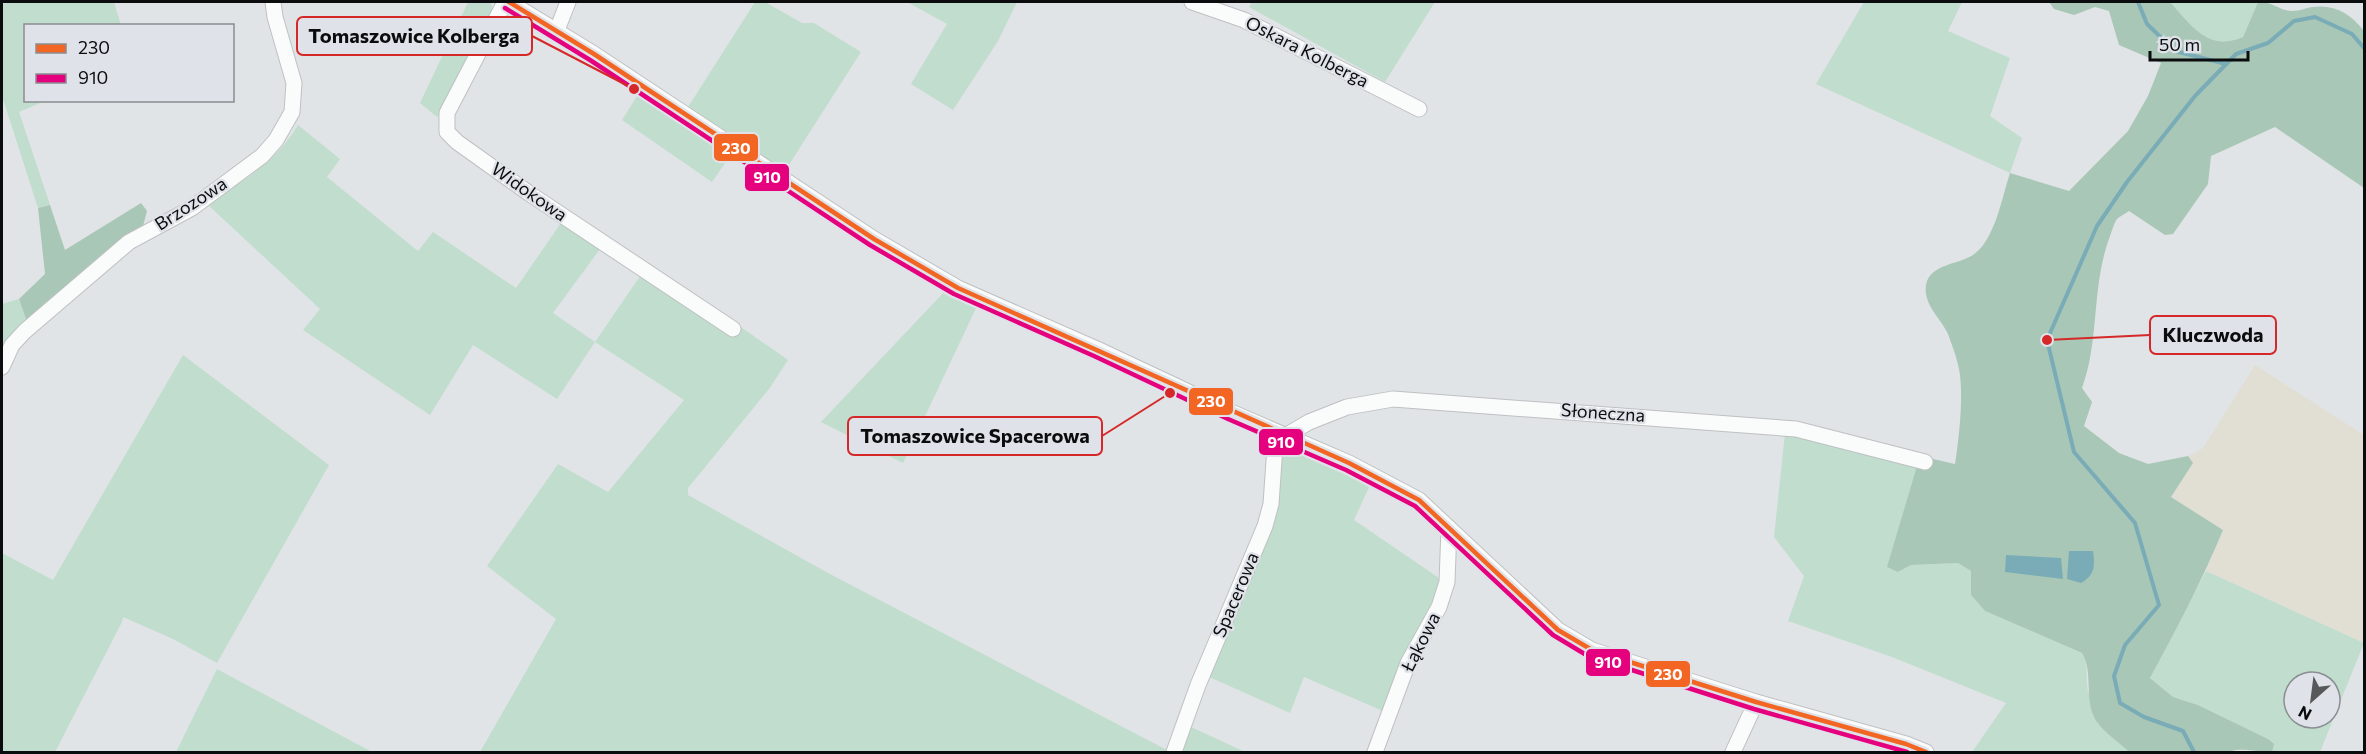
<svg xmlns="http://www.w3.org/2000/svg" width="2366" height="754" font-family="Commissioner,sans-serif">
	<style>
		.industrial { fill: #e1ded3 }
		.green { fill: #c1ddcd; fill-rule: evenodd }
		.forest { fill: #a9c7b6 }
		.water { fill: #7aacb7 }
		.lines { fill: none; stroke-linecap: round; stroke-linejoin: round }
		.stream { stroke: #7aacb7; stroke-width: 4 }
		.minor-casing { stroke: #bec0c2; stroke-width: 17 }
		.minor { stroke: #fafbfb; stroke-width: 15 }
		.bus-1-casing { stroke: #dfe3e9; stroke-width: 9 }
		.bus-2-casing { stroke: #dfe3e9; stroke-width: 9 }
		.bus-1 { stroke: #f26522; stroke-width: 4.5 }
		.bus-2 { stroke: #e5007d; stroke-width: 4.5 }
		.labels { text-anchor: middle; stroke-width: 4.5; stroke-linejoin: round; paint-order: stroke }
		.street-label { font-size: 18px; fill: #0b0c0e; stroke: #dfe3e9 }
		.leader { fill: none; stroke: #d62828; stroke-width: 2 }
		.callout-dot { fill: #d62828; stroke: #dfe3e9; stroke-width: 2 }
		.callout { fill: #dfe3e9; stroke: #d62828; stroke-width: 2 }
		.callout-label { font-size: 20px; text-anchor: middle; font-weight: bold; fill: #0b0c0e }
		.line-badge { stroke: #dfe3e9; stroke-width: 2 }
		.badge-label { font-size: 16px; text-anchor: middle; font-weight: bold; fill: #fff }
	</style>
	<rect width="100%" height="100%" fill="#e1e4e7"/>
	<path class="industrial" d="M 2255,365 L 2364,435 L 2364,643 L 2206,571 L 2223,530 L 2171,497 L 2193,463 L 2188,456 L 2203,448 Z"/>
	<g class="green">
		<path d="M 2,2 L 114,2 L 121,25 L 26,26 L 26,100 L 45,101 L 19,112 L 50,205 L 38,208 L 2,96 Z"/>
		<path d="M 468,2 L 491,2 L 493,14 L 443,110 L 437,117 L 420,103 Z"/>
		<path d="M 755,2 L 765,2 L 802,23 L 814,23 L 861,52 L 785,171 L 688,107 Z"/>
		<path d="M 907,2 L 1017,2 L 998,41 L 953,110 L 911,84 L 947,24 Z"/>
		<path d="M 1252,2 L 1435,2 L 1385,82 L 1249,7 Z"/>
		<path d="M 1864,2 L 1962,2 L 1948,31 L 2010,58 L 1990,116 L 2022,138 L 2010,173 L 1816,84 Z"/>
		<path d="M 2170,2 L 2258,2 L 2243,37 C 2208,52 2192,26 2170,2 Z"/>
		<path d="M 639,93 L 730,156 L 712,182 L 622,120 Z"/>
		<path d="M 298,125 L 340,159 L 327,177 L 418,251 L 433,232 L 516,288 L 561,223 L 600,249 L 553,313 L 595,342 L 649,263 L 788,360 L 769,389 L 688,488 L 688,495 L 828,573 L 1167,750 L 1167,752 L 480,752 L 556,619 L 487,566 L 558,464 L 608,492 L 684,400 L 595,342 L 557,399 L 473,345 L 430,415 L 303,330 L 320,309 L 207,204 C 243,181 275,163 298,125 Z"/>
		<path d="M 947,289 L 977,306 L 903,463 L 821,422 Z"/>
		<path d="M 19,299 L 27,322 L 2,358 L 2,304 Z"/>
		<path d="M 183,355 L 329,465 L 217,663 L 173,639 L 123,617 L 122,622 L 55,752 L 2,752 L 2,553 L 53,580 Z"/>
		<path d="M 1785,433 L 1920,456 L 1898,572 L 1911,565 L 1958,563 L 1971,571 L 1971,595 L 1985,611 L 2082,653 C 2090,666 2084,680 2089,694 C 2095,709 2117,740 2129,752 L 1972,752 L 2006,703 L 1892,657 L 1788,621 L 1804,576 L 1774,537 Z"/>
		<path d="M 1280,443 L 1370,485 L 1354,520 L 1442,580 L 1383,711 L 1304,677 L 1290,713 L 1207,676 L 1255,562 Z"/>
		<path d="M 2206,571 L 2364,643 L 2320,752 L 2269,752 L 2272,751 L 2268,739 L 2198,705 L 2173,697 L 2150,678 ZM 2294,682 L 2330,682 L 2330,718 L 2294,718 Z"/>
		<path d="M 217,669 L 372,752 L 176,752 Z"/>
		<path d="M 1189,726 L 1245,752 L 1178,752 Z"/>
	</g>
	<g class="forest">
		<path d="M 2049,2 L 2170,2 C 2192,26 2208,52 2243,37 L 2258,2 C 2275,2 2279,11 2293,11 C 2299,11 2306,8 2312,7 C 2335,4 2350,13 2364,31 L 2364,188 L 2275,127 L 2211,156 L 2208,184 L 2173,234 L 2165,235 L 2129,211 C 2125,214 2120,216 2117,219 C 2114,223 2112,231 2110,236 C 2091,286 2100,339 2082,388 L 2092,402 L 2084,426 L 2119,453 L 2148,464 L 2188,456 L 2193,463 L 2171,497 L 2223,530 C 2202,581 2176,630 2150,678 L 2173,697 L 2198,705 L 2268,739 L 2274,744 L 2272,752 L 2269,752 C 2257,752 2239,747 2229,752 L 2129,752 C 2119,742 2105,733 2097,722 C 2083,702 2094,673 2082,653 L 1985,611 L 1971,595 L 1971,571 L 1958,563 L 1911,565 L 1898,572 L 1887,567 L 1920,456 L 1955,464 C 1959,439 1964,394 1959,369 C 1957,358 1952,345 1948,334 C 1941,318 1923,305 1926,285 C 1930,264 1957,265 1973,255 C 1995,240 2002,197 2010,173 L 2069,191 L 2128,131 L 2148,96 L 2161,63 L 2119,45 L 2109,11 L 2095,7 L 2074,15 L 2054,9 Z"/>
		<path d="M 141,203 L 147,211 L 142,230 L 27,322 L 19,299 L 45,274 L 38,208 L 50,205 L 65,250 Z"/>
	</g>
	<g class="water">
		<path d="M 2069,551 L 2093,551 C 2095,566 2095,575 2081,583 L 2067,579 Z"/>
		<path d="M 2006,555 L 2061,558 L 2063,579 L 2005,572 Z"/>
	</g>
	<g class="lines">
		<g class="stream">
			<path d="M 2138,2 L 2147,24 L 2175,51 L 2226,64"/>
			<path d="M 2194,752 L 2183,731 L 2144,717 L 2120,703 L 2114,676 L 2125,645 L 2159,605 L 2135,523 L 2074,452 L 2047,340 L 2097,226 L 2127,182 L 2195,96 L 2236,54 L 2268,43 L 2294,21 L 2315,17 L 2352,34 L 2364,48"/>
		</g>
		<g class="minor-casing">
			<g id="minor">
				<path d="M 505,2 L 447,113 L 447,132 L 457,142 L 530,194 L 733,329"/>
				<path d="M 509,2 L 594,54 L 874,239 L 958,288 L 1097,349 L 1231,412 L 1349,463 L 1419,500 L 1558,630 L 1592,650 L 1756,702 L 1906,744 L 1926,752"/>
				<path d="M 1192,2 L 1244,20 L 1419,109"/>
				<path d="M 557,30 L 568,2"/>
				<path d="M 2,367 L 12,345 L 25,331 L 129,242 L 192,208 L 262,156 L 276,140 L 292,112 L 294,83 L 275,17 L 273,2"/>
				<path d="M 1285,436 L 1309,422 L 1347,407 L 1393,399 L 1796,429 L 1925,462"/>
				<path d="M 1174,752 L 1198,685 L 1265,526 L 1271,504 L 1276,432"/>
				<path d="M 1375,752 L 1408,663 L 1439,607 L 1447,582 L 1449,528"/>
				<path d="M 1733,752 L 1756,702"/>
			</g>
		</g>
		<use href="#minor" class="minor"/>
		<g class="bus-1-casing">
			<path id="bus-1" d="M 509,2 L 594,54 L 874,239 L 958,288 L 1349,463 L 1419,500 L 1558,630 L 1592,650 L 1756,702 L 1906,744 L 1926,752"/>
		</g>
		<g class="bus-2-casing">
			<path id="bus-2" d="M 505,8 L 590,60 L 870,245 L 954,294 L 1094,356 L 1228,419 L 1346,470 L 1415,506 L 1553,635 L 1588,656 L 1754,709 L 1907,752"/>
		</g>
		<use href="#bus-1" class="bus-1"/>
		<use href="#bus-2" class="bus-2"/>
	</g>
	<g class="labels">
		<g class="street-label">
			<text transform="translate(1307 52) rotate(27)" y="6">Oskara Kolberga</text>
			<text transform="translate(529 192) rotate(35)" y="6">Widokowa</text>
			<text transform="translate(191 204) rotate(-33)" y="6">Brzozowa</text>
			<text transform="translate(1603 413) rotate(4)" y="6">Słoneczna</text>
			<text transform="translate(1236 595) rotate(-67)" y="6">Spacerowa</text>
			<text transform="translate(1421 642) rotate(-63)" y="6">Łąkowa</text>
		</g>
	</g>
	<path class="leader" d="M634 89L532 36M2047 340L2150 335M1170 393L1102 436"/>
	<g class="callout-dot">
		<circle cx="634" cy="89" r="6"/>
		<circle cx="2047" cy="340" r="6"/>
		<circle cx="1170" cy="393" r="6"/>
	</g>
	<g class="callout">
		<rect x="297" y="17" width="235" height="38" rx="6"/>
		<rect x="2150" y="316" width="126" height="38" rx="6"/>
		<rect x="848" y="417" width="254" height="38" rx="6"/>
	</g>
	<g class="callout-label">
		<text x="414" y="43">Tomaszowice Kolberga</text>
		<text x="2213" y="342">Kluczwoda</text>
		<text x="975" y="443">Tomaszowice Spacerowa</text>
	</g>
	<g class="line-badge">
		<rect x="713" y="133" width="46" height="29" rx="6" fill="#f26522"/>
		<rect x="744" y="163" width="46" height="29" rx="6" fill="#e5007d"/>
		<rect x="1188" y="387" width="46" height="29" rx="6" fill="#f26522"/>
		<rect x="1258" y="428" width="46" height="28" rx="6" fill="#e5007d"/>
		<rect x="1585" y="648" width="46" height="29" rx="6" fill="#e5007d"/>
		<rect x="1645" y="660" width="46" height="28" rx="6" fill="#f26522"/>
	</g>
	<g class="badge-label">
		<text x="736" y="154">230</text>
		<text x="767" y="183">910</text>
		<text x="1211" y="407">230</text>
		<text x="1281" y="448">910</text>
		<text x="1608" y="668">910</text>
		<text x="1668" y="680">230</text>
	</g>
	<rect width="2366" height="754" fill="none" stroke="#0b0c0e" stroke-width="6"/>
	<rect x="24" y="24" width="210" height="78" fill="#dfe3e9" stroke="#8a8d91" stroke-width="1.5"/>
	<rect x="36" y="44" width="30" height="9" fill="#f26522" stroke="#8a8d91" stroke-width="1.5"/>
	<text x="78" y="54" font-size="18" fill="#0b0c0e">230</text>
	<rect x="36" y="74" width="30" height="9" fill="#e5007d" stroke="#8a8d91" stroke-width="1.5"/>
	<text x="78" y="84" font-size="18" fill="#0b0c0e">910</text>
	<g transform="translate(2312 700) rotate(208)"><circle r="28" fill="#dfe3e9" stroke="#8a8d91" stroke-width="1.5"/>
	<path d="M0-4.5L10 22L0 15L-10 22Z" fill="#56585a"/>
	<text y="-9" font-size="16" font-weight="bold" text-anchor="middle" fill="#0b0c0e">N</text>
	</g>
	<path d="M2150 51v9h98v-9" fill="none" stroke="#0b0c0e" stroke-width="3"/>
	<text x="2159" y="51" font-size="18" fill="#0b0c0e" stroke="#dfe3e9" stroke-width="4.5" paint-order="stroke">50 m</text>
</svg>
